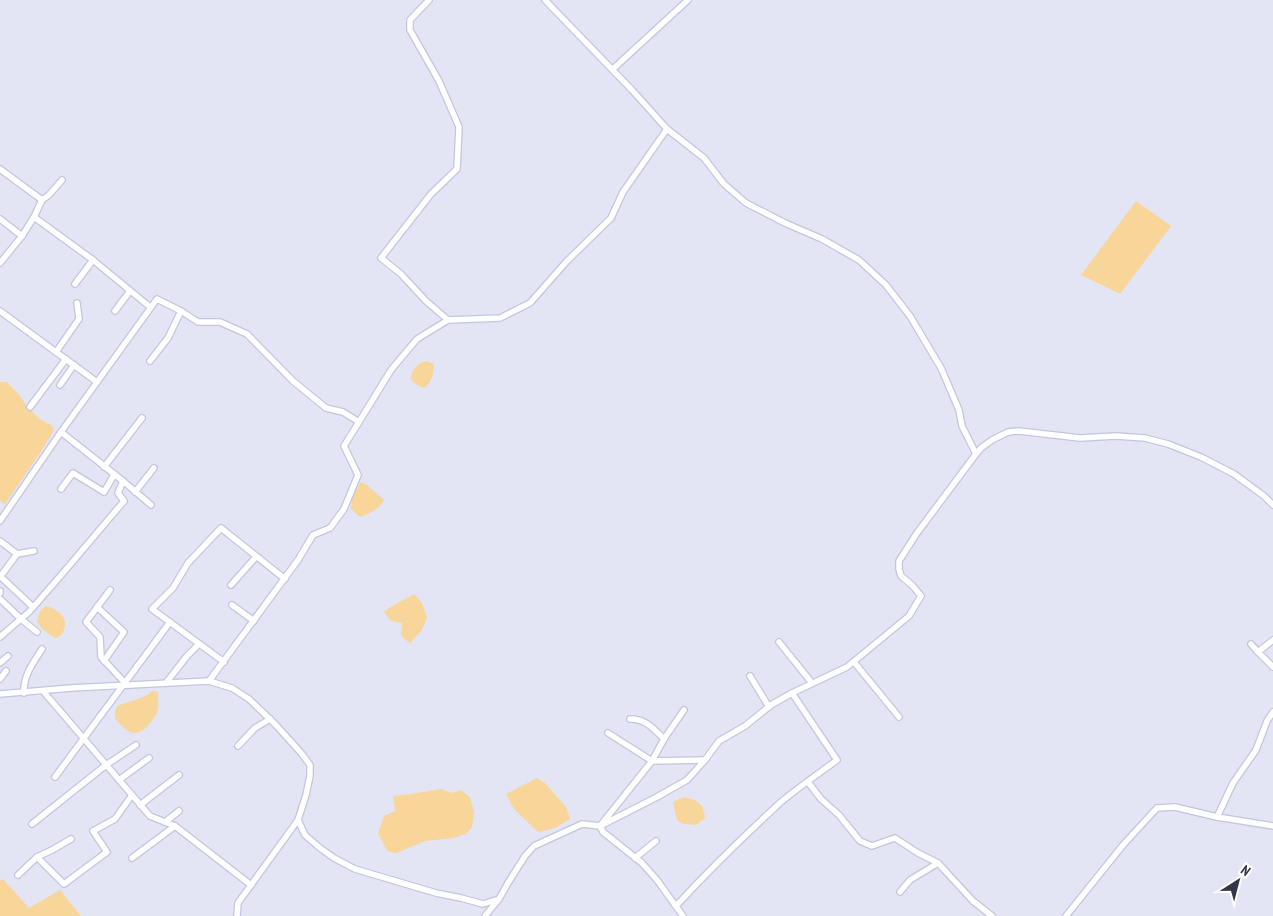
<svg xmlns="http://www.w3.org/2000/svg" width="1273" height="916" viewBox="0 0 1273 916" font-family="'PT Sans Narrow',sans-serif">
  <rect width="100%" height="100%" fill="#e4e5f4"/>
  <g fill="#f8d598">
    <polygon points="1136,201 1171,226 1120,294 1081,275"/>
    <path d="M427,361L434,364C433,374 433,381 424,388L417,385L410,379C413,369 416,363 427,361Z"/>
    <polygon points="0,382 7,382 20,396 28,408 40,419 51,425 54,430 40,453 5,504 0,501"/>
    <path d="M361,482L367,485L384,500C379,510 370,513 360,517L351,509L352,496Z"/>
    <polygon points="414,594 422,603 427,617 422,630 410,643 401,636 402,623 391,621 384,612 392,606"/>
    <path d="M46,606C56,609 69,616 64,629C63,634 61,636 56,638C48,634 41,629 37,621L40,611Z"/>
    <path d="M152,691L158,692C158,698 159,707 157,713C156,716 152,720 150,723C137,740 126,733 115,718V711L117,706C127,702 146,698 152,691Z"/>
    <polygon points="537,778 545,783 566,807 570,819 555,828 538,832 514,809 506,794"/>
    <polygon points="441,789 453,793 461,790 470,797 474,812 472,827 466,834 454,838 425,841 396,853 387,851 378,833 384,816 395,811 393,796 411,794"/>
    <path d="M684,797C698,800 703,803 705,818L696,825L683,824L677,820L673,802Z"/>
    <polygon points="3,879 29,908 60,890 81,916 0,916 0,881"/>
  </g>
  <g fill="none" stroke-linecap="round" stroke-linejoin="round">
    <defs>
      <g id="minor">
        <polyline points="545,0 632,90 667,129"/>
        <polyline points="613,69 688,0"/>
        <polyline points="0,169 42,200"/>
        <polyline points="34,217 93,260 150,307"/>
        <polyline points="0,219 22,236"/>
        <polyline points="0,263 22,236 34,217 42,200 49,195 62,180"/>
        <polyline points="75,284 93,260"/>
        <polyline points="0,311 97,382"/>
        <polyline points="115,311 130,291"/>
        <polyline points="448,320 500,318 530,303 567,261 611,218 623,192 667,129 704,158 724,184 746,203 785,223 822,239 859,260 886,285 910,316 941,368 959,410 962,426 976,454"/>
        <polyline points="56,352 79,319 77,303"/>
        <polyline points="150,361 168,338 181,311"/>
        <polyline points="60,385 74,365"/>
        <polyline points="30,407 66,359"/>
        <polyline points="104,467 142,418"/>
        <polyline points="123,481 151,505"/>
        <polyline points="61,489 73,473 104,492 114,475"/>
        <polyline points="135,492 154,468"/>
        <polyline points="0,521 61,432 157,299 181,311 198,322 220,322 247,334 293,381 326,408 343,412 359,422 391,370 417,339 448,320 426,301 401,274 381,258 431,194 457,169 459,127 439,81 410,30 410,20 429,0"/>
        <polyline points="0,541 17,554 34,551"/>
        <polyline points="0,576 33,607"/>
        <polyline points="0,577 17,554"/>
        <polyline points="231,585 255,558"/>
        <polyline points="110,590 86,622 100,637 101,657 125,683"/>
        <polyline points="0,591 0,593"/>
        <polyline points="0,599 21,619 37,632"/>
        <polyline points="232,605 254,621"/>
        <polyline points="97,607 124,632 104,661"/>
        <polyline points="0,637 29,612 63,573 124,501 118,493 123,481 61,432"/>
        <polyline points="1273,640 1258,652 1273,667"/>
        <polyline points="779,642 812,683"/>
        <polyline points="1251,644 1258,652"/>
        <polyline points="224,662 152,609 173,588 188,563 221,528 285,579"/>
        <polyline points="854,662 899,717"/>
        <polyline points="0,663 8,656"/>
        <polyline points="750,676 769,707"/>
        <polyline points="0,679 6,671"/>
        <polyline points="209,681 298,560 313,535 330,528 344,509 358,475 344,446 359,422"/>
        <polyline points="166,683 187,656 199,644"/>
        <polyline points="43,691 150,816 175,826 251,885"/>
        <path d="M24,693C23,676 33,663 42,649"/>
        <polyline points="0,694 71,688 209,681 232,688 249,699 276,725 302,754 310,765 310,776 306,795 298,820 305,835 320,848 334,858 355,869 436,893 461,898 483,904 499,899 508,883 525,856 534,846 582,824 600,826 652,761 664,739 684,710"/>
        <path d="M630,719C646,719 653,728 664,739"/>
        <polyline points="608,733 652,761 705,760"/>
        <polyline points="238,746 255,728 270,719"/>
        <polyline points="55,777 170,622"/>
        <polyline points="119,780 149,758"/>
        <polyline points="808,782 821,799 839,815 860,841 872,846 895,838 918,853 938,863 973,901 992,916"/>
        <polyline points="140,805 179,775"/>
        <polyline points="1217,817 1273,826"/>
        <polyline points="165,822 179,811"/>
        <polyline points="32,824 106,765 136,745"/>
        <polyline points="71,839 52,850 37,857 64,884 107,852 93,831 115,819 132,795"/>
        <polyline points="132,858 175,826"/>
        <polyline points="635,858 656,841"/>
        <polyline points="18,875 37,857"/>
        <polyline points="900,892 910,880 938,863"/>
        <path d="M676,906C709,870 745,835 781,802C799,787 818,774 837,760L792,693"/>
        <polyline points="237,916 238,903 298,820"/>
        <polyline points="485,916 499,899"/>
        <polyline points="683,916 657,880 642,863 603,832 600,826 657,797 687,780 705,760 719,741 745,726 771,705 792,693 847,667 909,616 921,596 912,585 901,576 899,569 899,561 917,533 976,454 981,448 992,440 1008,432 1019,431 1080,438 1116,436 1145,438 1168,444 1201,457 1234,474 1264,496 1273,505"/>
        <polyline points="1066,916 1123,845 1157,808 1175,807 1217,817 1233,783 1256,750 1267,721 1273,712"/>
      </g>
    </defs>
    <use href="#minor" stroke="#c2c5de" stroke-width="8"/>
    <use href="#minor" stroke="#fff" stroke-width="5.5"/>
  </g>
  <g transform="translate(1238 881) rotate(36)" stroke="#ffffff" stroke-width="4" paint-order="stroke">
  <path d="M0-4L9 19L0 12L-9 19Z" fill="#333647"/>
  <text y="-8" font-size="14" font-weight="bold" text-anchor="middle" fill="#333647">N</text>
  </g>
</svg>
